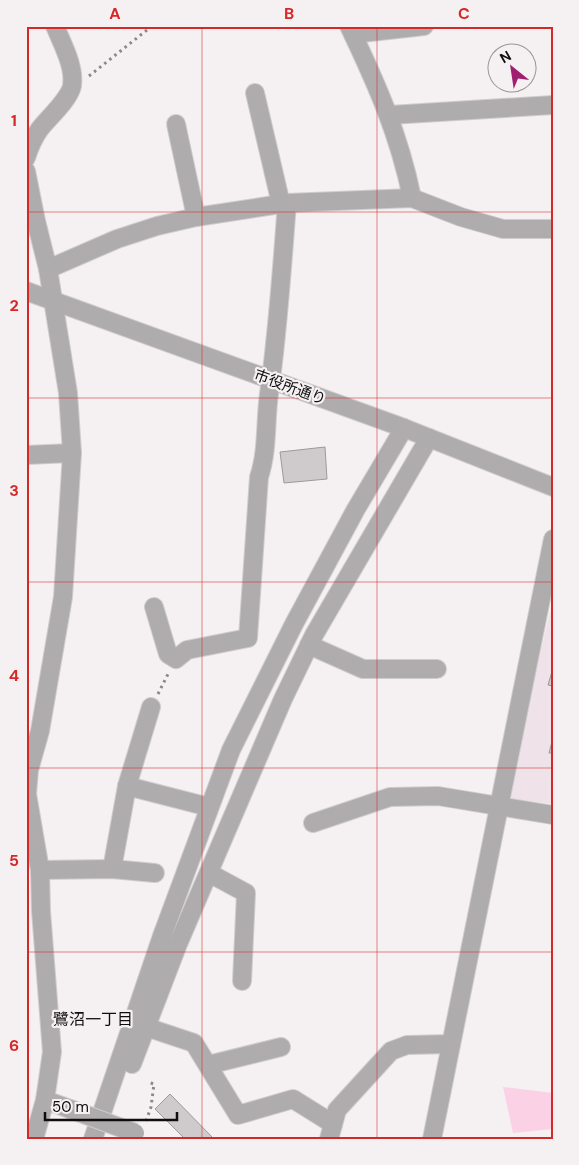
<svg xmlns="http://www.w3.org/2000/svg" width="579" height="1165" viewBox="0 0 579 1165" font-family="'DM Sans','Noto Sans JP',sans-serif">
  <rect width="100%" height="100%" fill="#f5f0f2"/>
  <polygon fill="#efe3e9" points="553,600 553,804 505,798"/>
  <polygon fill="#fbd2e5" points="503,1087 553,1093 553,1129 513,1133"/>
  <g fill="#cfcacc" stroke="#9e999b">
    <polygon points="325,447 327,479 284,483 280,452"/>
    <polygon points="553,668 553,686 548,685"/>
    <polygon points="553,738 553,753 549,753"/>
    <polygon points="170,1094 214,1139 185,1139 155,1109"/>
  </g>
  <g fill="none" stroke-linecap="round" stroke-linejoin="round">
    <defs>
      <g id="minor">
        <path d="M349,26C377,85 399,134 412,198"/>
        <polyline points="353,34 424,26"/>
        <polyline points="255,93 281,204"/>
        <polyline points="390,115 553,105"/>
        <polyline points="176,124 196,217"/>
        <path d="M26,158C29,148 33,139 39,130C48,118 69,100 72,86C75,66 62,44 55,26"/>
        <polyline points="26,171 36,221 48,269 68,393 72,453 63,597 40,731 29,770 27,794 40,870 41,911 52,1052 45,1100 34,1139"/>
        <polyline points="48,269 117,239 157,226 196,217 287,203 412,198 461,217 503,229 553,229"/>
        <polyline points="26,291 404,428 553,487"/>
        <polyline points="26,455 72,453"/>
        <path d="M154,607L168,654L176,659L187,650L248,638L259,477C268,450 265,422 269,394C278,331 282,267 287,203"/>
        <polyline points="309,645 363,669 437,669"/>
        <polyline points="127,786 209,807"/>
        <polyline points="313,823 390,797 438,796 553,815"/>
        <polyline points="112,869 127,786 151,707"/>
        <polyline points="40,870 112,869 155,873"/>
        <polyline points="209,873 246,893 242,981"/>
        <polyline points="146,1027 194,1043 238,1115 293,1099 333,1124"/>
        <polyline points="132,1064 178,944 283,699 314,635 429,438"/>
        <polyline points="208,1065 281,1047"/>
        <polyline points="45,1100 70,1109"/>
        <polyline points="93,1139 162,936 231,750 294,624 356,509 404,428"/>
        <polyline points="329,1139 337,1110 391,1051 407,1045 451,1044"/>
        <polyline points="432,1139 553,539"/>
      </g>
    </defs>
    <use href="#minor" stroke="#d0ccce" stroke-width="20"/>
    <g stroke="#8b8889" stroke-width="3" stroke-dasharray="2.5 4" stroke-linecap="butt">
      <polyline points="89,76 152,26"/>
      <polyline points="158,694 169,672"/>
      <polyline points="146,1121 151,1107 154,1084 147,1082"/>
    </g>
    <use href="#minor" stroke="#afacad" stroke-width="18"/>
    <defs>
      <polyline id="minor-bridge" points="70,1109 135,1133"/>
    </defs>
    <use href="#minor-bridge" stroke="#d0ccce" stroke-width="20" stroke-linecap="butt"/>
    <use href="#minor-bridge" stroke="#afacad" stroke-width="18"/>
  </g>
  <path fill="none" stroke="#d62828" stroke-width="1" stroke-opacity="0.55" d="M202,26V1139M377,26V1139M26,212H553M26,398H553M26,582H553M26,768H553M26,952H553"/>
  <g text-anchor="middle" stroke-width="4.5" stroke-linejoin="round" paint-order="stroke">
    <g font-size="15" fill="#0f0e0e" stroke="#f5f0f2">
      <text transform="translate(290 387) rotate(20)" y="5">市役所通り</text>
    </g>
    <g font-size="16" fill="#0f0e0e" stroke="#f5f0f2">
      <text x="93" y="1025">鷺沼一丁目</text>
    </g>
  </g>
  <rect width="579" height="1165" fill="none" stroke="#f5f0f2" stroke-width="55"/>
  <g transform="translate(512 68) rotate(330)"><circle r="24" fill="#f5f0f2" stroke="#999697"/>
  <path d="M0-4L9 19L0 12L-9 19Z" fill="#a01f70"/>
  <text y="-8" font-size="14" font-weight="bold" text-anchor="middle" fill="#0f0e0e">N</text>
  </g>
  <path d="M45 1112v8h132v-8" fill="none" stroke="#0f0e0e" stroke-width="2.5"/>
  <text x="52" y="1112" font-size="15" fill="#0f0e0e" stroke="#f5f0f2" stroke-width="4" paint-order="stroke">50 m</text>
  <rect x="28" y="28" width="524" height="1110" fill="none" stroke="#d62828" stroke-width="2"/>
  <g font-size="16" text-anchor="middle" font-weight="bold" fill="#d62828">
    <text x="115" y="19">A</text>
    <text x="289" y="19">B</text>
    <text x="464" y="19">C</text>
    <text x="14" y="126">1</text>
    <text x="14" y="311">2</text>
    <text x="14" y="496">3</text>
    <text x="14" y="681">4</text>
    <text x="14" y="866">5</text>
    <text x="14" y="1051">6</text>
  </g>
</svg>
